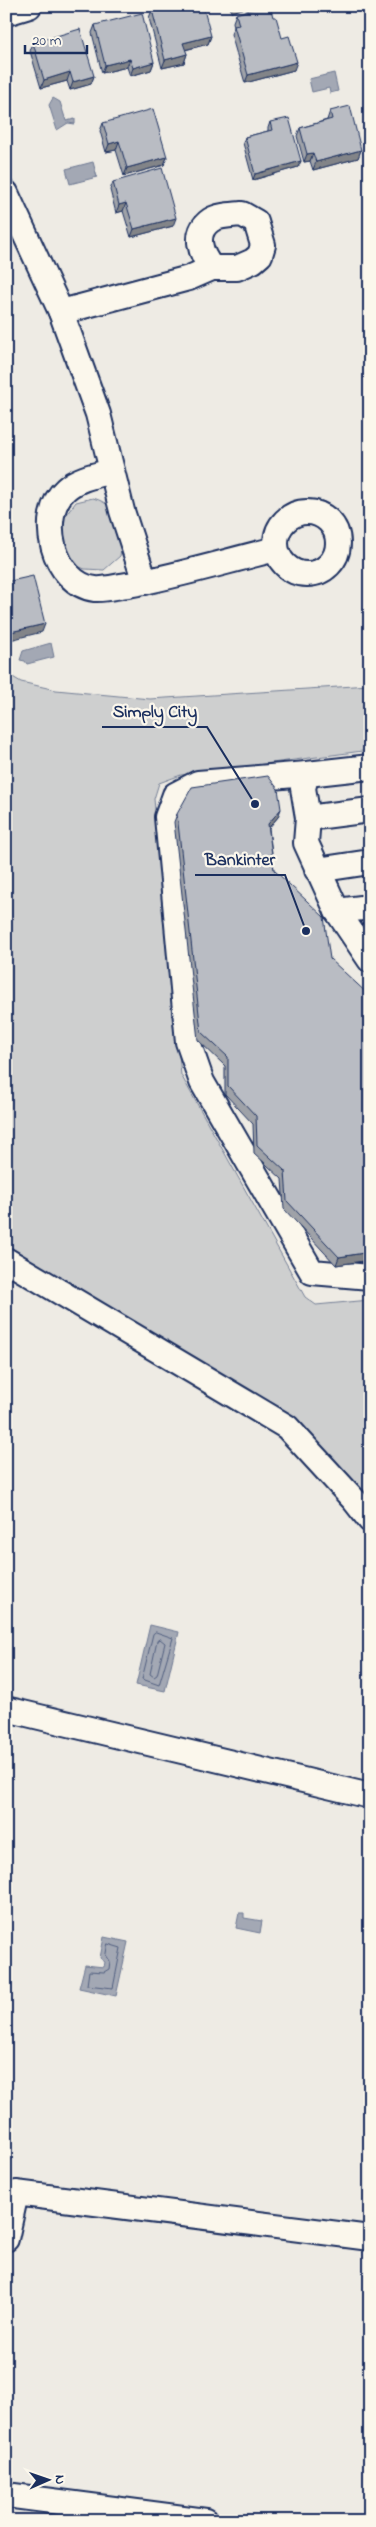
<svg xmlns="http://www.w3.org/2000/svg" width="376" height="2527" viewBox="0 0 376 2527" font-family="'Indie Flower',sans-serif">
  <rect width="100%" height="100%" fill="#eeebe4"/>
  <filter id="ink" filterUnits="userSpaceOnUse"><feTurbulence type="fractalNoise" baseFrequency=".02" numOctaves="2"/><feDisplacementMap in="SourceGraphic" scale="10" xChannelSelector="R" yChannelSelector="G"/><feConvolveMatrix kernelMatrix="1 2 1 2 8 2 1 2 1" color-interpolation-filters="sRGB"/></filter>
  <g filter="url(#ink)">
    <g fill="#cecfcf" stroke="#747f96">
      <path d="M93,498C122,506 124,530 120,556L104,570L85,569L77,566L67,554L64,539L63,519L76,502Z"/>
      <polygon points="6,673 21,682 56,690 150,699 370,685 370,750 181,775 159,783 154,799 181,1075 305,1297 316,1305 370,1300 370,1506 294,1420 6,1246"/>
    </g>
    <g fill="#a3a8b4" stroke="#6d7892">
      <polygon points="334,73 338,91 330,93 329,88 312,92 309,79"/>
      <polygon points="53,98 60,102 66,121 75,119 75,124 68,123 57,130 49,105"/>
      <polygon points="93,162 97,177 70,184 66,169"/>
      <polygon points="51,643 54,657 27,664 25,661 20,660 23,651"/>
      <polygon points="150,1625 179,1632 165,1691 136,1685"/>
      <polygon points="239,1913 244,1913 244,1918 262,1921 260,1933 236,1928"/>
      <polygon points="104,1937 128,1942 116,1996 79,1988 85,1965 104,1967 105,1962 100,1958"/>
    </g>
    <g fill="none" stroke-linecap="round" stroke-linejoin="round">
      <g stroke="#515f80" stroke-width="1">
        <polygon points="156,1632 173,1638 159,1685 142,1679 153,1634"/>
        <polygon points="160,1639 165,1643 157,1675 154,1677 150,1674 157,1641"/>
        <polygon points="108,1944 121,1948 113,1988 87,1985 89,1971 104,1972 109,1969 110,1961 106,1955"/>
      </g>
      <defs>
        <g id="minor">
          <polyline points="6,13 29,6"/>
          <polyline points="6,193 61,312 98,414 122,511 145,582"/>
          <path d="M61,312L189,278L212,268H237L253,261L260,255L263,245L256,222L242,214C233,215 219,215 211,220C192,233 201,255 212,268"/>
          <path d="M112,471C97,475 78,478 66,489C36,515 53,584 95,589C105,590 118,586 128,585C178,576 227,561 276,549"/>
          <circle cx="307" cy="543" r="31"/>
          <polyline points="370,767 307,774 303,788 308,818 306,843 337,911 370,960"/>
          <polyline points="307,774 198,783 175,795 167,817 188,1042 202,1082 312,1272 370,1277"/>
          <polyline points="308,818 370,810"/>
          <polyline points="317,870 370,862"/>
          <polyline points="337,911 370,907"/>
          <polyline points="6,1260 287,1427 355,1501 370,1520"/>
          <polyline points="6,1709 370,1796"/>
          <polyline points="6,2239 16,2193 370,2238"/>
          <polyline points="6,2495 206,2521"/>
        </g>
      </defs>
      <use href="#minor" stroke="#1b2f5e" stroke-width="28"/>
      <use href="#minor" stroke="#fbf7ec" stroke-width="24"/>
    </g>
    <g fill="#9fa2a8" stroke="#1b2f5e">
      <polygon points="230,6 253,6 231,12"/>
      <polygon points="152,10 211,36 208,44 185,50 187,54 184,63 162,68 149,18"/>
      <polygon points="236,14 273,17 294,70 245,83 231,34 234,27 233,22"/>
      <polygon points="95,25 154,62 151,70 130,76 127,67 102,73 92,33"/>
      <polygon points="33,43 94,76 91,84 70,90 67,81 41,88 30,51"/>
      <polygon points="330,111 361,150 358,158 313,170 310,161 304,162 297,136 300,128 327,120"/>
      <polygon points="270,122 301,161 298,167 253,180 243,143 245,137 268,131 268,128"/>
      <polygon points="103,123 167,157 164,165 124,176 116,150 106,152 100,131"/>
      <polygon points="113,182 173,226 131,237 123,211 116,213 110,190"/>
      <polygon points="177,814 278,817 269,828 274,870 370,1260 336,1265 284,1209 282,1179 254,1153 253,1124 225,1094 225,1066 198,1040 174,822"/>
    </g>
    <g fill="#828488" stroke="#1b2f5e">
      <polygon points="233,6 253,6 231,12"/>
      <polygon points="211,36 208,44 180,51 183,43"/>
      <polygon points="187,54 184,63 162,68 165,60"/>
      <polygon points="130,59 127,67 102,73 105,65"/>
      <polygon points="154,62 151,70 130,76 133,68"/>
      <polygon points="297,62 294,70 245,83 248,75"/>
      <polygon points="70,72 67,81 41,88 44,80"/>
      <polygon points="94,76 91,84 70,90 73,82"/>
      <polygon points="119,141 116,150 106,152 109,144"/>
      <polygon points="361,150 358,158 313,170 316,162"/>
      <polygon points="313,153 310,161 304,162 307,154"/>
      <polygon points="167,157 164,165 124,176 127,168"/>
      <polygon points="301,161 298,167 253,180 255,174"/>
      <polygon points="126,203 123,211 116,213 119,205"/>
      <polygon points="176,218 173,226 131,237 134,229"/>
      <polygon points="45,624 42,632 6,641 6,633"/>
      <polygon points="281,809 278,817 265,832 268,824"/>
      <polygon points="370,1252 370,1260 336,1265 339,1257"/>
    </g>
    <g fill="#b9bcc3" stroke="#1b2f5e">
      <polygon points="166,6 203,6 211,36 183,43 187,54 165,60 152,10"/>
      <polygon points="262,6 270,6 273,17 276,17 282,38 289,36 297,62 248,75 234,26 239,25 236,14"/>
      <polygon points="142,13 154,62 133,68 130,59 105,65 95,25"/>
      <polygon points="80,29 94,76 73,82 70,72 44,80 33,43"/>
      <polygon points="350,106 361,150 316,162 313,153 307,154 300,128 332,119 330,111"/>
      <polygon points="153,109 167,157 127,168 119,141 109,144 103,123"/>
      <polygon points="289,118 301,161 255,174 245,137 272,130 270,122"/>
      <polygon points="162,168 176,218 134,229 126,203 119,205 113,182"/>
      <polygon points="33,576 45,624 6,633 6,582"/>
      <polygon points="268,776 278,789 281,809 268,824 274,870 324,917 330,959 370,996 370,1252 339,1257 287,1201 285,1171 257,1145 256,1116 228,1086 228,1057 201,1032 177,814 192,787"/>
    </g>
  </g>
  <path fill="none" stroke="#1b2f5e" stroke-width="2" d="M255 804L207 727H102M306 931L285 875H195"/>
  <g fill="#1b2f5e" stroke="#fbf7ec" stroke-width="2">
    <circle cx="255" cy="804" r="5"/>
    <circle cx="306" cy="931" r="5"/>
  </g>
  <g font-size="18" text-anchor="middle" font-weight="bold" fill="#1b2f5e" stroke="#fbf7ec" stroke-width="4.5" stroke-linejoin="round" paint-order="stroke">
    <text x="155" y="717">Simply City</text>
    <text x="240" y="865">Bankinter</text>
  </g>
  <rect width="376" height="2527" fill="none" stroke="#fbf7ec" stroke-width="25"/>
  <rect x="12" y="12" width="351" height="2502" fill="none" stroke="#1b2f5e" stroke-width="2" filter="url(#ink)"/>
  <g transform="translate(48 2480) rotate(88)" stroke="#fbf7ec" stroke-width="4" paint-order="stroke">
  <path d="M0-4L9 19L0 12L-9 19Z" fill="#1b2f5e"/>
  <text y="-8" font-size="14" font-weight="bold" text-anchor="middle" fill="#1b2f5e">N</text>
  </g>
  <path d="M25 45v8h62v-8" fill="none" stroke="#1b2f5e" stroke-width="2.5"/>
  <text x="32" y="45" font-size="15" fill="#1b2f5e" stroke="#fbf7ec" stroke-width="4" paint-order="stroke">20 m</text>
</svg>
